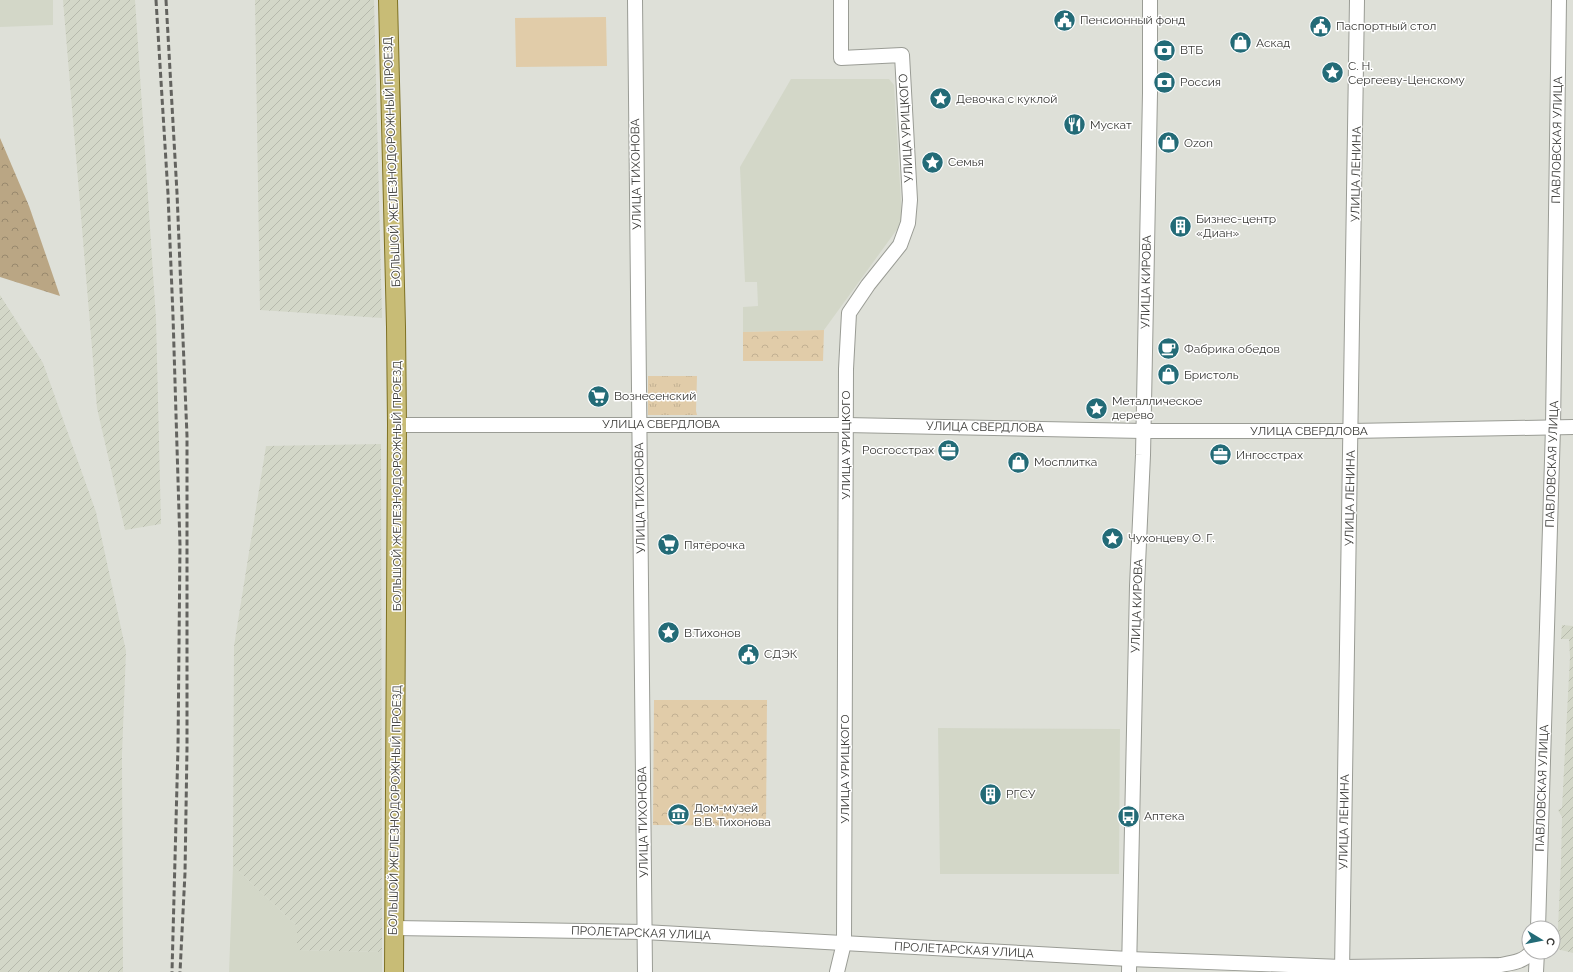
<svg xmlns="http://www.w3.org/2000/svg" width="1573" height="972" viewBox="0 0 1573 972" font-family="Raleway,sans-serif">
  <defs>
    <pattern id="industrial-furrows" width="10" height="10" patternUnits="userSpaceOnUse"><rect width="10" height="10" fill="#d3d7c8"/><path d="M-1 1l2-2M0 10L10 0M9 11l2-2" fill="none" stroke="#b6b9ac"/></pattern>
    <pattern id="grass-tufts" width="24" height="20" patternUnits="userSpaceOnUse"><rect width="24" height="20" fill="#e1cca9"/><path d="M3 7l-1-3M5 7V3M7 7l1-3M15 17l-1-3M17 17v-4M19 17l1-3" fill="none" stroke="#c2b092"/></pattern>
    <pattern id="forest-crowns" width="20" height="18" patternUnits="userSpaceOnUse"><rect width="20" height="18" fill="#baa684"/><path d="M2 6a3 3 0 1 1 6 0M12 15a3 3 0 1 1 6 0" fill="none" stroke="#98886d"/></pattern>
    <pattern id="park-crowns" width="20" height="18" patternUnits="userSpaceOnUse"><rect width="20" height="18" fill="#e1cca9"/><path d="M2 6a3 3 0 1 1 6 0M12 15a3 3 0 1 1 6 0" fill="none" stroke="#c2b092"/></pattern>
  </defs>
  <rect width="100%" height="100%" fill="#dee0d8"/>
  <g fill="#d3d7c8">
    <polygon points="0,0 53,0 53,25 0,27"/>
    <polygon points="791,79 889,79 894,85 902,218 898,228 824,330 743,332 743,307 758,306 757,282 745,282 740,167"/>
    <polygon points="938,728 1120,729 1119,874 940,874"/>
    <polygon points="233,866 297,926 297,950 382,952 382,972 229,972"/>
  </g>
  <g fill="url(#industrial-furrows)">
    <polygon points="63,0 135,0 156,319 161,524 125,530 97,408"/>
    <polygon points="255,0 374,0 382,318 260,310"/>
    <polygon points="0,295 43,363 96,512 126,651 122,754 123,972 0,972"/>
    <polygon points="381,444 382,952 297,950 297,926 233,866 234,646 266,446"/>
    <polygon points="1562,625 1573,626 1573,953 1557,949 1561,863 1562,817 1558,810 1562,808 1570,657 1569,639 1561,639"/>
  </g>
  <polygon fill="url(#grass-tufts)" points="648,376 697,376 696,411 697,415 648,415"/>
  <polygon fill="url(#forest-crowns)" points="0,138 29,206 60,296 0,277"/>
  <g fill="url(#park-crowns)">
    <polygon points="824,330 823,361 743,361 743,332"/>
    <polygon points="654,700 767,700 766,826 653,825"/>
  </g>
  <polygon fill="#e1cca9" points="606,17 607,66 516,67 515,18"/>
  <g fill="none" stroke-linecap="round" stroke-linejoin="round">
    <defs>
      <g id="minor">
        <polyline points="635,0 645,972"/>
        <polyline points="397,425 846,425 1143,431 1351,431 1573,427"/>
        <path d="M394,928L644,932L1129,959L1342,967L1500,965C1511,963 1524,962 1531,952"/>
        <polyline points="1538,928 1553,427 1559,0"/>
        <polyline points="837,972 844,943 846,369 849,313 868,285 900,245 908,223 910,200 902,55 841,58 841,0"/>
        <polyline points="1129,972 1137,586 1143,455 1150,93 1150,0"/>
        <polyline points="1342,972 1357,0"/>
        <polyline points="1536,972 1537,952"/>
      </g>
      <polyline id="major" points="388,0 396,327 397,425 394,972"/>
    </defs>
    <use href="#minor" stroke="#9a9c95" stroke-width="16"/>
    <use href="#major" stroke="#7e7124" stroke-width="20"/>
    <use href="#minor" stroke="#fff" stroke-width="14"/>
    <use href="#major" stroke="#c8bc76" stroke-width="18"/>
    <g stroke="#63635f" stroke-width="3" stroke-dasharray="6 3" stroke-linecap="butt">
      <polyline points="156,0 168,194 173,316 180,545 178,747 172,972"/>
      <polyline points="166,0 177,193 187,436 187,748 185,873 180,972"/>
    </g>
  </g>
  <defs>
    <symbol id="civic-disc" viewBox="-11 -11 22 22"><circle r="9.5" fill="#236b77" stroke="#fff"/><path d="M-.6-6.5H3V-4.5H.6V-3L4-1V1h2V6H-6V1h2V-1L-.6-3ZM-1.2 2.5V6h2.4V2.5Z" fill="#fff"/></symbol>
    <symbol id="shop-disc" viewBox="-11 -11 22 22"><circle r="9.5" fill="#236b77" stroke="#fff"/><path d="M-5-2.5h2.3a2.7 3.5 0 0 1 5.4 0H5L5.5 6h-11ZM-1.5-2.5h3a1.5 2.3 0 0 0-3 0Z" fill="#fff"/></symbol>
    <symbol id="bank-disc" viewBox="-11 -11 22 22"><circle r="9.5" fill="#236b77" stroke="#fff"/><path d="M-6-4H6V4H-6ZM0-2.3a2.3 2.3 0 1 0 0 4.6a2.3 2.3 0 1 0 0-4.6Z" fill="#fff"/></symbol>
    <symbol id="sight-disc" viewBox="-11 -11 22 22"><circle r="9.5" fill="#236b77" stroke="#fff"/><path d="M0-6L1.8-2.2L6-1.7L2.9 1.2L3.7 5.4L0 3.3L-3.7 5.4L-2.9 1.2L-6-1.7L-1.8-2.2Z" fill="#fff"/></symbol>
    <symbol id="restaurant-disc" viewBox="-11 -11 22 22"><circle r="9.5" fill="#236b77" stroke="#fff"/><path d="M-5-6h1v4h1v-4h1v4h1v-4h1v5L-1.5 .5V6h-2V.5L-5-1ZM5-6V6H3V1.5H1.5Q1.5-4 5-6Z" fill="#fff"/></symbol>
    <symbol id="building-disc" viewBox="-11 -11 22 22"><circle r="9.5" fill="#236b77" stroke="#fff"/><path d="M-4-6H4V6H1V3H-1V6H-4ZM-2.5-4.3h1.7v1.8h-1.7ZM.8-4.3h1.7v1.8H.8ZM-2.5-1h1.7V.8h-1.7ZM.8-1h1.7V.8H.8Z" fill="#fff"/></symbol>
    <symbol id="cafe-disc" viewBox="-11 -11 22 22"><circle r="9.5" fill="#236b77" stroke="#fff"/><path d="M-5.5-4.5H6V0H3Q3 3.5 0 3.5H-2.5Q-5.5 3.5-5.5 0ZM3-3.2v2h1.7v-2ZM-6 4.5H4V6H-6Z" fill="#fff"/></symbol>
    <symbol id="supermarket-disc" viewBox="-11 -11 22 22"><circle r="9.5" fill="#236b77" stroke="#fff"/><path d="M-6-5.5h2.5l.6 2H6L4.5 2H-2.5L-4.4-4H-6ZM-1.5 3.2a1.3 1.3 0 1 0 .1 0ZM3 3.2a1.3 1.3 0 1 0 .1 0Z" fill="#fff"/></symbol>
    <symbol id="office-disc" viewBox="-11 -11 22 22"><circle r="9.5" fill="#236b77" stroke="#fff"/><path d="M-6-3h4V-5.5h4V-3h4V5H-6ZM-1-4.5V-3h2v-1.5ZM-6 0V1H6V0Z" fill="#fff"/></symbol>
    <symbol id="museum-disc" viewBox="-11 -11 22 22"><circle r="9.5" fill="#236b77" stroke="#fff"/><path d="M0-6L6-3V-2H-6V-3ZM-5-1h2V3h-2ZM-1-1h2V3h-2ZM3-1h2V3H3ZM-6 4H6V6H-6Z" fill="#fff"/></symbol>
    <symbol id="bus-disc" viewBox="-11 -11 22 22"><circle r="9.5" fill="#236b77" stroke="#fff"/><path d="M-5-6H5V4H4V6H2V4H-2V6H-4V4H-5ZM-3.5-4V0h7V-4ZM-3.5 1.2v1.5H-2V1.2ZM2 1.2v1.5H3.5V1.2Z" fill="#fff"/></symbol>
  </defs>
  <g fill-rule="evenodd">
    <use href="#civic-disc" x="1052" y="8" width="25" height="25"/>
    <use href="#civic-disc" x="1308" y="14" width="25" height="25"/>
    <use href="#shop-disc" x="1228" y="30" width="25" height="25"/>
    <use href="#bank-disc" x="1152" y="38" width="25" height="25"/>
    <use href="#sight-disc" x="1320" y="60" width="25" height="25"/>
    <use href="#bank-disc" x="1152" y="70" width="25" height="25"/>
    <use href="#sight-disc" x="928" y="86" width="25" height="25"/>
    <use href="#restaurant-disc" x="1062" y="112" width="25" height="25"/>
    <use href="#shop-disc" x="1156" y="130" width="25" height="25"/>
    <use href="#sight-disc" x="920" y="150" width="25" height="25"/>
    <use href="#building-disc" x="1168" y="214" width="25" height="25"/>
    <use href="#cafe-disc" x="1156" y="336" width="25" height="25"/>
    <use href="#shop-disc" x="1156" y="362" width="25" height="25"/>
    <use href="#supermarket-disc" x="586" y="384" width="25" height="25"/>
    <use href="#sight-disc" x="1084" y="396" width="25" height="25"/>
    <use href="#office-disc" x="936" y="438" width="25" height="25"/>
    <use href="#office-disc" x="1208" y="442" width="25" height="25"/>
    <use href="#shop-disc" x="1006" y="450" width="25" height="25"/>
    <use href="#sight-disc" x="1100" y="526" width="25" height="25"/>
    <use href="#supermarket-disc" x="656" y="532" width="25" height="25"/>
    <use href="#sight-disc" x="656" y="620" width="25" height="25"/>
    <use href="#civic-disc" x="736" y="642" width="25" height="25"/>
    <use href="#building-disc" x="978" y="782" width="25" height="25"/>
    <use href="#museum-disc" x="666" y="802" width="25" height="25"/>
    <use href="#bus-disc" x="1116" y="804" width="25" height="25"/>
  </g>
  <g text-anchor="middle" stroke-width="3" stroke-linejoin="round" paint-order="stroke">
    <g font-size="12" fill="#383835" stroke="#fff" text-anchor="start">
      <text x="1080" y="24">Пенсионный фонд</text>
      <text x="1336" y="30">Паспортный стол</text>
      <text x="1256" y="47">Аскад</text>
      <text x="1180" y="54">ВТБ</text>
      <text x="1348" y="70">С. Н.<tspan x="1348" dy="14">Сергееву-Ценскому</tspan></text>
      <text x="1180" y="86">Россия</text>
      <text x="956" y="103">Девочка с куклой</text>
      <text x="1090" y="129">Мускат</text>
      <text x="1184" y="147">Ozon</text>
      <text x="948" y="166">Семья</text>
      <text x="1196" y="223">Бизнес-центр<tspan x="1196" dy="14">«Диан»</tspan></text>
      <text x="1184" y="353">Фабрика обедов</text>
      <text x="1184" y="379">Бристоль</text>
      <text x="614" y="400">Вознесенский</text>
      <text x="1112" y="405">Металлическое<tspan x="1112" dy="14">дерево</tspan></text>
      <text x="934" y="454" text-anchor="end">Росгосстрах</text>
      <text x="1236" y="459">Ингосстрах</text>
      <text x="1034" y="466">Мосплитка</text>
      <text x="1128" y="542">Чухонцеву О. Г.</text>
      <text x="684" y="549">Пятёрочка</text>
      <text x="684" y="637">В.Тихонов</text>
      <text x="764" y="658">СДЭК</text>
      <text x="1006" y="798">РГСУ</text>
      <text x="694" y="812">Дом-музей<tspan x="694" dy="14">В.В. Тихонова</tspan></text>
      <text x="1144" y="820">Аптека</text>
    </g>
    <g font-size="12" fill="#383835" stroke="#fff">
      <text transform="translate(906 128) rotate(-93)" y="4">УЛИЦА УРИЦКОГО</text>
      <text transform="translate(1557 140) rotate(-89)" y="4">ПАВЛОВСКАЯ УЛИЦА</text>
      <text transform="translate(392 162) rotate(-92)" y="4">БОЛЬШОЙ ЖЕЛЕЗНОДОРОЖНЫЙ ПРОЕЗД</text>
      <text transform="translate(636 174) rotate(-91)" y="4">УЛИЦА ТИХОНОВА</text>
      <text transform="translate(1356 174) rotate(-89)" y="4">УЛИЦА ЛЕНИНА</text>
      <text transform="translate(1146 282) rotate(-89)" y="4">УЛИЦА КИРОВА</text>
      <text x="661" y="428">УЛИЦА СВЕРДЛОВА</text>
      <text transform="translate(985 427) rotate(1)" y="4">УЛИЦА СВЕРДЛОВА</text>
      <text x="1309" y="435">УЛИЦА СВЕРДЛОВА</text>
      <text transform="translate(846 445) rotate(-90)" y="4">УЛИЦА УРИЦКОГО</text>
      <text transform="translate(1552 464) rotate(-88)" y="4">ПАВЛОВСКАЯ УЛИЦА</text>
      <text transform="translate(397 486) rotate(-90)" y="4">БОЛЬШОЙ ЖЕЛЕЗНОДОРОЖНЫЙ ПРОЕЗД</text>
      <text transform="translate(640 498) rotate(-91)" y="4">УЛИЦА ТИХОНОВА</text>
      <text transform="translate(1350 498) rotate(-89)" y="4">УЛИЦА ЛЕНИНА</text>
      <text transform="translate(1137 606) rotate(-88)" y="4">УЛИЦА КИРОВА</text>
      <text transform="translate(845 769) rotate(-90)" y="4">УЛИЦА УРИЦКОГО</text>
      <text transform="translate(1542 788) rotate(-88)" y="4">ПАВЛОВСКАЯ УЛИЦА</text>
      <text transform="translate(395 810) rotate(-89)" y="4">БОЛЬШОЙ ЖЕЛЕЗНОДОРОЖНЫЙ ПРОЕЗД</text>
      <text transform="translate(643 822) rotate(-91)" y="4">УЛИЦА ТИХОНОВА</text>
      <text transform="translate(1344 822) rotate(-89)" y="4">УЛИЦА ЛЕНИНА</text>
      <text transform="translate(641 933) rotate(2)" y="4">ПРОЛЕТАРСКАЯ УЛИЦА</text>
      <text transform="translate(964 950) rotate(3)" y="4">ПРОЛЕТАРСКАЯ УЛИЦА</text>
    </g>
  </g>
  <g transform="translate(1541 940) rotate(100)"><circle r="19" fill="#ffffff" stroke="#afafae"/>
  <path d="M0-3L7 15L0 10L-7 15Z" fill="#236b77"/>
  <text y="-6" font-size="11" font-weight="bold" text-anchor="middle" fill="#383835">С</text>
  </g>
</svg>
